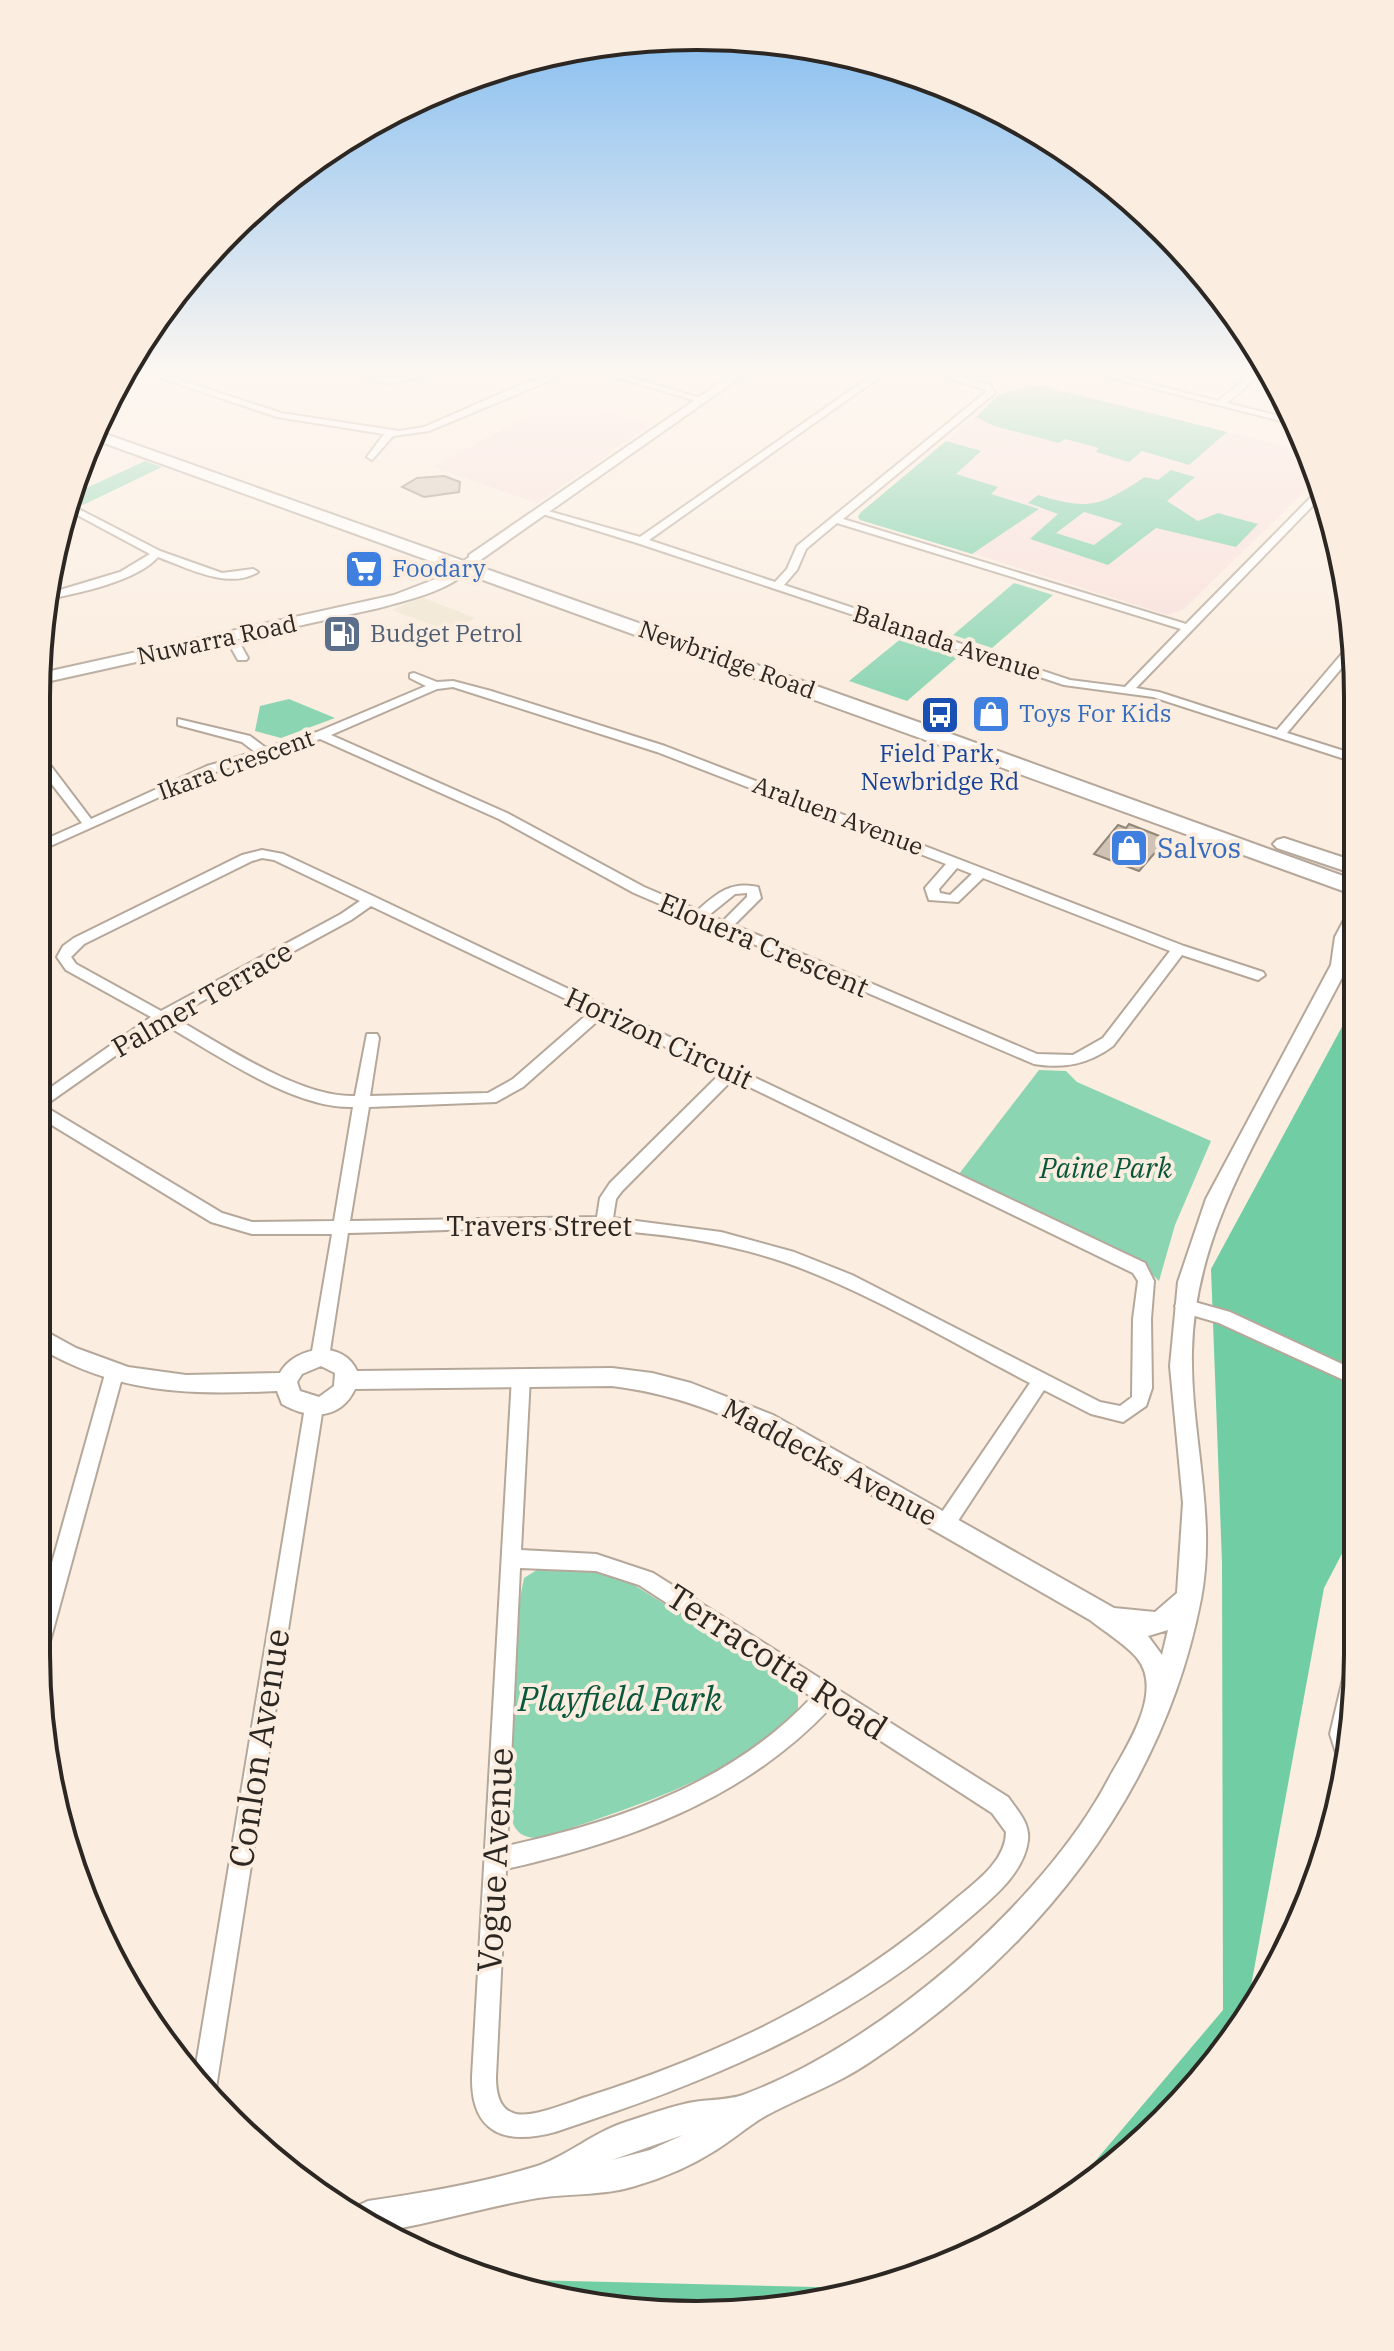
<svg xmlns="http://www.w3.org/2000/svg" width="1394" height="2351" viewBox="0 0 1394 2351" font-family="'IBM Plex Serif',serif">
  <rect width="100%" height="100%" fill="#fbeddf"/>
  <polygon fill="#efe5d0" points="421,597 475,618 451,632 392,610"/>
  <g fill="#f9dfda">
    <polygon points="1039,384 1305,452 1316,480 1184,609 1168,615 858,517 1000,394"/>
    <polygon points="561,398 651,424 537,503 433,467"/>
  </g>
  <g fill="#8cd5b3">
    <polygon points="145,461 162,467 83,505 69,496"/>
    <polygon points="1014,583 1053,595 992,648 953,635"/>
    <polygon points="903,637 959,656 907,701 849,681"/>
    <polygon points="289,699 335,718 281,738 255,731 260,706"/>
    <polygon points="1039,1070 1066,1071 1077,1082 1211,1141 1175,1225 1159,1281 1135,1257 959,1174"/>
    <path d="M540,1568L585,1569L626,1580L789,1682L798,1696V1711C741,1775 624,1810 544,1837C522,1841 511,1830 510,1808L519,1603L524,1578Z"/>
  </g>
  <g fill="#71cea4" fill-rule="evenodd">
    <polygon points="1037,385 1227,432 1189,465 1142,451 1129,462 1096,452 1099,448 1065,439 1059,443 994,426 976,417 1000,394"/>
    <polygon points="946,441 981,451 956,474 998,487 991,494 1039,509 972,554 860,520 858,517 860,513"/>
    <path d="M1171,470L1195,477L1167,501L1198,521L1218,513L1258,524L1236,547L1156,528L1108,565L1030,539L1058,514L1028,503L1038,495C1091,511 1100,506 1145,477L1158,480ZM1084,512L1121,523L1122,524L1094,545L1056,533Z"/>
    <polygon points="1357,999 1357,1525 1324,1588 1244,2024 1099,2179 1064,2198 1223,2010 1222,1563 1211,1269"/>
    <polygon points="482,2279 859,2288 697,2315"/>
  </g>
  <g fill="#d0c3b5" stroke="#928679" stroke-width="2">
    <polygon points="444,476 460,482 459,492 424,497 402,487 417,478"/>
    <polygon points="1129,824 1167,839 1139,871 1094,854 1118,825 1126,828"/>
  </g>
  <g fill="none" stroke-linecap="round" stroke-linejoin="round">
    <defs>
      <g id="minor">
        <polygon points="155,376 168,376 281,413 399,431 424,427 520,385 548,376 561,376 429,431 393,436 372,460 367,457 384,434 277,417"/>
        <polygon points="360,376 390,378 427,376 390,384"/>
        <polygon points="612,376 626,376 707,400 700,402"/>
        <path d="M871,376H881L649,540L775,582L787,569L797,546L986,392L984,389L942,376H957L990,385L995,393L843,519L1186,624L1320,488L1323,495L1136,688L1159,692L1277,730L1351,643L1355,642L1356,651L1287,733L1357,755V763L1153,697L1064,685L637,543L536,512L541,509L640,537ZM837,523L1181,629L1125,687L1070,680L784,585L797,570L806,549Z"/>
        <polygon points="1104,376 1119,376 1218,401 1249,376 1258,376 1227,403 1291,419 1293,424"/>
        <path d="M67,503L160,551L222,573L253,569L258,572C228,590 188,568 158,557C137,581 79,593 48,599L50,593L120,572L150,554L66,509Z"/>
        <polygon points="227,635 235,635 248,658 246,660 238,660 225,637"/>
        <path d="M414,673L437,682L453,681L491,691L665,746L1184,946L1263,972L1265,975L1258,980L1182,955L1113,1046C1089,1064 1064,1069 1034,1064L634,893L499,819L320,739L215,772L37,852V843L82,823L37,765V752L41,753L91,819L207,766L255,752L242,742L178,725V719L250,736L266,748L317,732L426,686L410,678V674ZM453,687L657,752L946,864L925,888L929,900L958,902L983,878L1170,951L1103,1038L1073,1055L1037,1054L734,925L761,898L758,887C731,881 717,893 698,910L644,887L507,813L331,735L437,689ZM957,868L972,874L950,895L940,893L939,889ZM747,893V897L723,921L709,915L735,894Z"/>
        <path d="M262,850L283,854L375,897L1145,1263L1154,1281L1151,1319L1152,1388L1146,1406L1123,1422L1091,1414L1044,1390L952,1530L945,1532L938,1530L935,1524L938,1518L1030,1383C951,1342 867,1291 784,1262C644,1215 493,1230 348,1233L329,1357L326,1362L320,1364L314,1362L311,1357L332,1234H252L211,1222L37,1116V1097L151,1017L66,970L57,957L63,946L74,938L242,855ZM262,858L274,860L360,901L341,914L161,1011L76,964L71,957L84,944L252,861ZM371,906L591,1011L513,1079L488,1093L370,1096L379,1038L377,1034H367L355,1096C299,1098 222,1044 173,1017L351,920ZM602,1017L721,1073L610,1183L600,1198L597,1217L350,1221L369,1107L496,1102L523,1087ZM162,1023C215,1053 293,1109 353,1107L334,1221L252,1222L222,1213L44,1106ZM733,1079L1133,1273L1138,1281L1133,1319L1132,1397L1120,1406L1100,1402L852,1275L794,1252L721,1232L613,1218L616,1199L622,1191Z"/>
        <polygon points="1184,1299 1230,1312 1357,1371 1357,1386 1219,1323 1178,1311 1175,1306 1178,1301"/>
        <polygon points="114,1367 120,1369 123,1374 46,1656 43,1663 38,1665 36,1620 105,1374 108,1369"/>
        <path d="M521,1370L527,1372L530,1377L521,1550L596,1554L653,1573L1008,1797C1017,1810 1030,1823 1028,1840C1024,1874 991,1899 967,1920C844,2027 708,2082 555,2132C507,2145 471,2135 472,2077L512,1377L515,1372ZM520,1568L596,1571L639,1585L812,1697C731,1783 620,1821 507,1846ZM830,1708L992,1813L1006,1832C1006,1862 973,1884 952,1902C843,1996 726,2052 589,2096C572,2101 530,2120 513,2113C498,2108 496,2090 496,2077L506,1869C626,1842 744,1800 830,1708Z"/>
        <polygon points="314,1399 320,1402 323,1407 216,2088 213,2096 194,2077 305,1407 308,1402"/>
        <polygon points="1357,1653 1357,1698 1344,1761 1338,1759 1330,1734 1347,1662 1350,1655"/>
      </g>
      <g id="tertiary">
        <polygon points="730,376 742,376 479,561 469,561 469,555"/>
        <path d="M1357,906V929L1352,943L1357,942V958L1347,968C1324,1012 1300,1057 1276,1101C1234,1181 1194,1258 1192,1351C1190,1434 1217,1515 1201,1599C1163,1796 1035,1953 870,2062C838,2084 801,2097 767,2115C749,2125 734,2139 716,2150C691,2166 663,2178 635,2186C603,2196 571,2193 538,2198C489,2206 440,2221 391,2230L355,2211L357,2206L368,2201C423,2193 481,2183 534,2167C564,2158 590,2135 620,2124C641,2117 663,2109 684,2104C703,2099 725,2101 743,2095C876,2046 1042,1905 1108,1780C1125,1749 1165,1692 1137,1658C1125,1644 1105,1632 1090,1620C1020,1580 949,1539 879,1499C789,1447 717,1399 612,1386L355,1389C340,1421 308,1419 282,1404L277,1391C186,1395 117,1394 36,1346V1326L76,1348L128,1367L186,1375L280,1373C295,1346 343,1339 357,1371L612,1368L652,1373L691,1383L773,1415L1114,1608L1155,1612L1177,1593L1183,1503L1170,1366L1178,1282L1206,1199L1331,965L1335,937L1351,907ZM321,1366L335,1373L334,1386L319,1397L300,1391L297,1382L302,1374ZM1168,1630L1162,1655L1148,1636ZM683,2135L650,2150L612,2160Z"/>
      </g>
      <path id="secondary" d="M474,554L481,558C458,589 415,598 379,608L37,684V674L394,595L438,578Z"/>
      <g id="trunk">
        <polygon points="97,431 918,722 1357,881 1357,896 93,439"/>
        <polygon points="1284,838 1357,862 1357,875 1277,848 1273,844 1277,840"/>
      </g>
    </defs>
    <use href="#minor" stroke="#b5a89b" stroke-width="4"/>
    <use href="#tertiary" stroke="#b5a89b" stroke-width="4"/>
    <use href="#secondary" stroke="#b5a89b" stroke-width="4"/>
    <use href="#trunk" stroke="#b5a89b" stroke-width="4"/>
    <use href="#minor" fill="#fff" fill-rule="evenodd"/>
    <use href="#tertiary" fill="#fff" fill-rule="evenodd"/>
    <use href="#secondary" fill="#fff" fill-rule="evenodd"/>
    <use href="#trunk" fill="#fff" fill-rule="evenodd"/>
  </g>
  <linearGradient id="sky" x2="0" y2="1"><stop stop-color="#7ebaf0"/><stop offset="0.53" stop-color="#fdf7f1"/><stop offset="1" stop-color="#fdf7f1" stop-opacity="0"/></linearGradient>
  <rect width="1394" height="705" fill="url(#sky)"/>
  <defs>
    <symbol id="supermarket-square" viewBox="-11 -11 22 22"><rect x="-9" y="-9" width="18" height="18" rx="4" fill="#3f7fe0" stroke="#fbeddf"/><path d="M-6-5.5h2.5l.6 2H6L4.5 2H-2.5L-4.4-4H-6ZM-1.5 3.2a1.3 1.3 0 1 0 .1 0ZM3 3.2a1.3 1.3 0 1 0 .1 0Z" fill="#fff"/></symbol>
    <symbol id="fuel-square" viewBox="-11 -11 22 22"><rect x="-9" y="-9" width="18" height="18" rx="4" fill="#5c6f8a" stroke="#fbeddf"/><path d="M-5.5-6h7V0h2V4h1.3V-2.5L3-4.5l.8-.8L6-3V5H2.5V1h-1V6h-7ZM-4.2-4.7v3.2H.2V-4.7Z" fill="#fff"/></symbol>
    <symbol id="shop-square" viewBox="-11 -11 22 22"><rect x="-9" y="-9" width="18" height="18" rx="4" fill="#3f7fe0" stroke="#fbeddf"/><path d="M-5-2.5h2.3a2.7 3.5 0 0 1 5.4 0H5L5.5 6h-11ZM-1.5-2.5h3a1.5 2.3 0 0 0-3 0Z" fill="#fff"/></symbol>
    <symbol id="bus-square" viewBox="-11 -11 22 22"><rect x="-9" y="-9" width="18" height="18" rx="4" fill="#1a4fb4" stroke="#fbeddf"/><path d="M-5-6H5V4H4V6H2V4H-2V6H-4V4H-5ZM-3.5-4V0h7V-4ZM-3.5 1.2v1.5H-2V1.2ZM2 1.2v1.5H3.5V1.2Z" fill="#fff"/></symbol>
  </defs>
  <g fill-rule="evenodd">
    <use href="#supermarket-square" x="342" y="547" width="44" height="44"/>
    <use href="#fuel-square" x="320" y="612" width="44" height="44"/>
    <use href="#shop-square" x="969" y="692" width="44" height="44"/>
    <use href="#bus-square" x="918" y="693" width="44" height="44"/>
    <use href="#shop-square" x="1107" y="826" width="44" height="44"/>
  </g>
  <g text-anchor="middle" stroke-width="8" stroke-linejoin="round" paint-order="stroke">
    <g font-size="24" fill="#366cbe" stroke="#fbeddf" text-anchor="start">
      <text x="392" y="577">Foodary</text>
      <text x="1019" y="722">Toys For Kids</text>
    </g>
    <g font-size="24" fill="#4e5e75" stroke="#fbeddf" text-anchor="start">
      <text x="370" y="642">Budget Petrol</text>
    </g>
    <g font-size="24" fill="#2c2722" stroke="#fbeddf">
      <text transform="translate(217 640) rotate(-12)" y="8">Nuwarra Road</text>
      <text transform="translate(947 643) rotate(18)" y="8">Balanada Avenue</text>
      <text transform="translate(727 660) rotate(20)" y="8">Newbridge Road</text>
      <text transform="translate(236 765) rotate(-20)" y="8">Ikara Crescent</text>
      <text transform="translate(838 816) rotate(21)" y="8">Araluen Avenue</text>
    </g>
    <g font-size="24" fill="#164399" stroke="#fbeddf">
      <text x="940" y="762">Field Park,<tspan x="940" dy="28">Newbridge Rd</tspan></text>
    </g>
    <g font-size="28" fill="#366cbe" stroke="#fbeddf" text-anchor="start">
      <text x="1157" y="858">Salvos</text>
    </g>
    <g font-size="28" fill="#2c2722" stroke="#fbeddf">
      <text transform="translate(764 945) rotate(23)" y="10">Elouera Crescent</text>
      <text transform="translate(202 999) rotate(-30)" y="10">Palmer Terrace</text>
      <text transform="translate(659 1038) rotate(25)" y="10">Horizon Circuit</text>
      <text x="539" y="1236">Travers Street</text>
      <text transform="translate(830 1462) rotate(28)" y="10">Maddecks Avenue</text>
    </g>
    <g font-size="28" font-style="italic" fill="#08563b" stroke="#fbeddf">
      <text x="1106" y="1178">Paine Park</text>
    </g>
    <g font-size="34" fill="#2c2722" stroke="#fbeddf">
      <text transform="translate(777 1662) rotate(33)" y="12">Terracotta Road</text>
      <text transform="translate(259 1748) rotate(-81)" y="12">Conlon Avenue</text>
      <text transform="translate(495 1860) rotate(-87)" y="12">Vogue Avenue</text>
    </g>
    <g font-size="34" font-style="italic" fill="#08563b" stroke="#fbeddf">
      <text x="620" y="1711">Playfield Park</text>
    </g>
  </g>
  <path d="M0 0H1394V2351H0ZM697 50H697A647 647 0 0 1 1344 697V1654A647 647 0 0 1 697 2301H697A647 647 0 0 1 50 1654V697A647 647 0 0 1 697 50Z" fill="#fbeddf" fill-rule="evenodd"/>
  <path fill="none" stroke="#2c2722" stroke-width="4" d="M697 50H697A647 647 0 0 1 1344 697V1654A647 647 0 0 1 697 2301H697A647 647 0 0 1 50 1654V697A647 647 0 0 1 697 50Z"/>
</svg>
